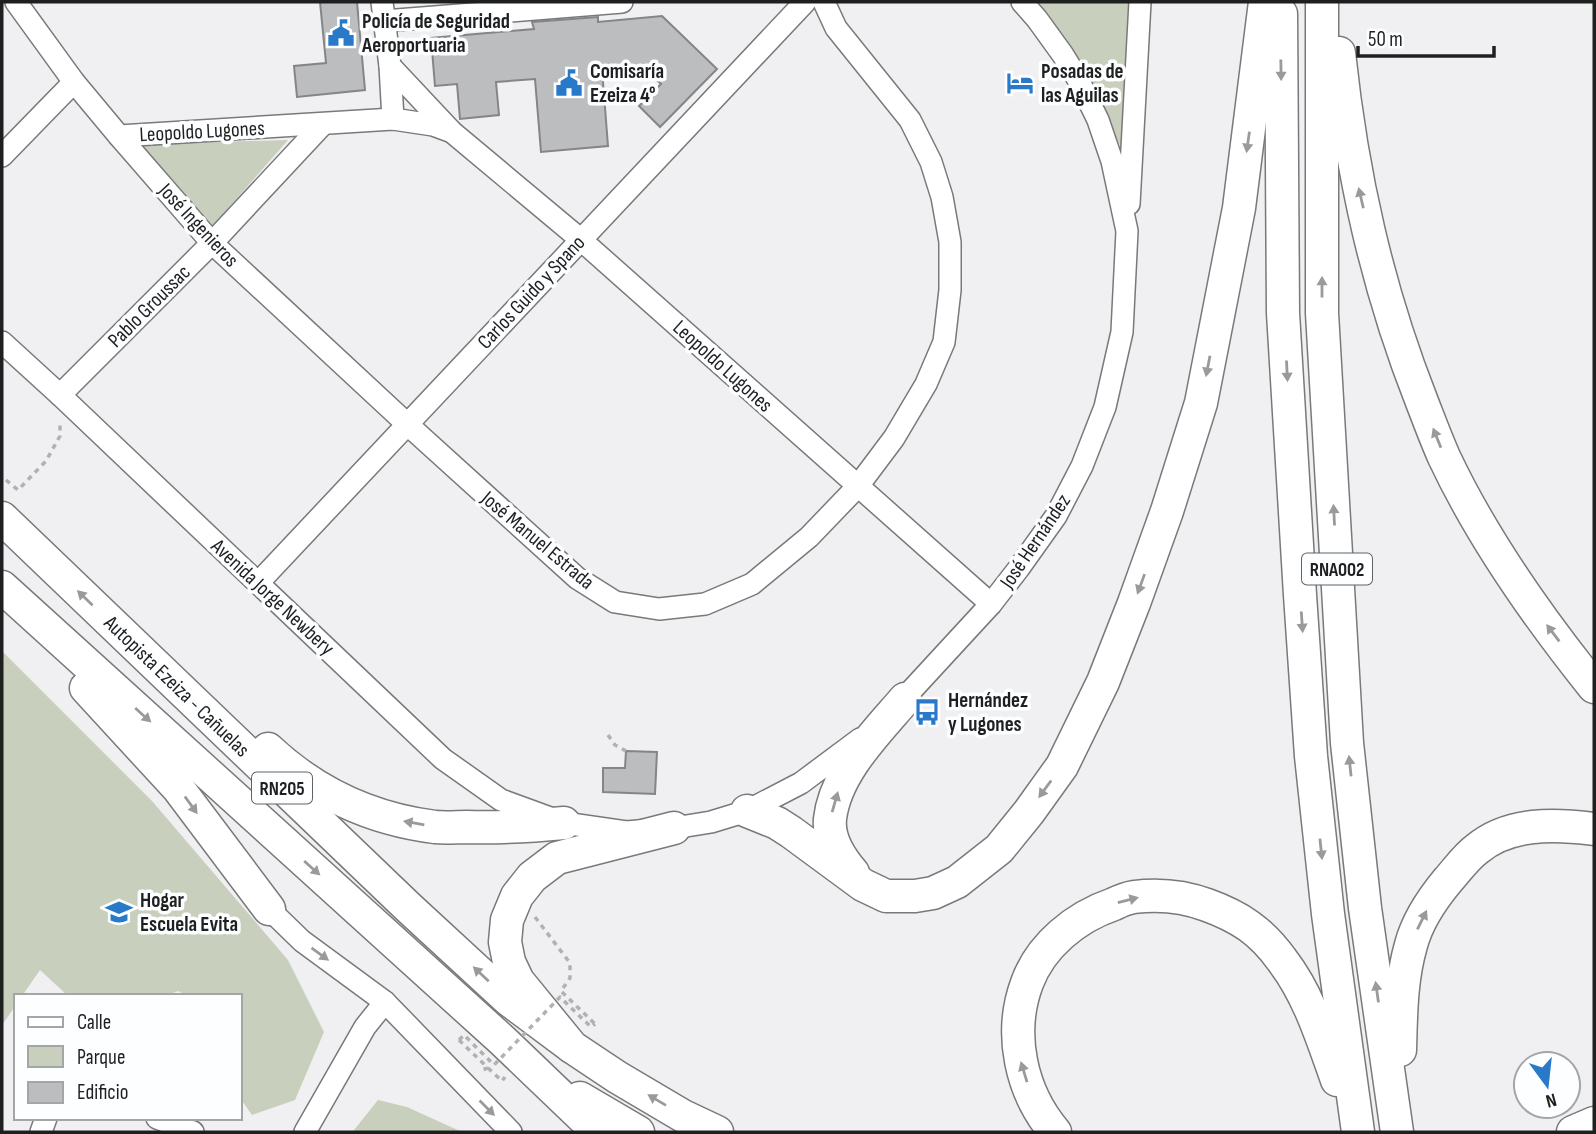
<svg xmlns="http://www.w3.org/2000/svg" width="1596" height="1134" viewBox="0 0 1596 1134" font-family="'Sofia Sans Condensed',sans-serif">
  <rect width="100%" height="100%" fill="#f0f0f2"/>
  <g fill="#c8cfbc">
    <polygon points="1035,2 1129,2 1122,149 1106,118"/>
    <polygon points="288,140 210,229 137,144"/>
    <polygon points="2,651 152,801 288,960 324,1032 295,1100 252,1115 240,1098 240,996 187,996 178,991 165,996 68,996 40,970 22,996 16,996 16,1005 2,1025"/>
    <polygon points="378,1100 407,1107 462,1132 354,1132 354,1130"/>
  </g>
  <g fill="#bcbdbe" stroke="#858587" stroke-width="2">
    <polygon points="320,2 357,2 365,90 297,97 294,66 326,63"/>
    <polygon points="662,16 717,69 660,127 639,106 661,84 643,66 602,69 608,146 541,152 535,79 496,82 499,115 460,119 457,84 435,86 431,38 534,29 532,22 598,17 598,22"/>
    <polygon points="626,751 657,752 655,794 603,792 603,768 625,768"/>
  </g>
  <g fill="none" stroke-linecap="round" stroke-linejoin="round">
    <defs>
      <g id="minor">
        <polyline points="16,2 74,82 119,136 212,243 407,424 577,578 615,602 659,609 705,604 752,584 809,537 858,486 894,438 926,384 944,342 950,290 950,242 942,197 931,162 910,120 836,28 824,2"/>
        <polyline points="382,2 390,66 393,119"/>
        <polyline points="384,21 622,2"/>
        <polyline points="390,66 451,131"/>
        <polyline points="119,136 393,119 433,125 452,132 580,239 991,604"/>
        <polyline points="2,156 74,82"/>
        <polyline points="1129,204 1140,2"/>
        <polyline points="2,342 60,395 443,759 501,800 564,823 626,832 674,828 711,822 747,811 801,783 860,739"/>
        <polyline points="60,395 212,243 323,124"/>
        <polyline points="258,583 805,2"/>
        <polyline points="897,706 991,604 1019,568 1056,516 1082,466 1105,407 1122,332 1127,231 1112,161 1098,120 1079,81 1063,55 1037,19 1022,2"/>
        <polyline points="269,909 302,941 385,1002 511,1132"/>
        <polyline points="157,1118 193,1132"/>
        <polyline points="41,1132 46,1118"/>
        <polyline points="305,1132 365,1027 385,1002"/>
      </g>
      <g id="highway">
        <polyline points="1322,2 1322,313 1347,743 1365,908 1397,1132"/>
        <polyline points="1281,14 1283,313 1300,595 1311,756 1328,914 1358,1132"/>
        <path d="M1339,53C1352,175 1377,288 1422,402C1429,420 1436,439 1444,457C1483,540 1537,616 1594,687"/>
        <polyline points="2,518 408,907 509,1000 572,1047"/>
        <polyline points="2,587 503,1041 598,1132"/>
        <polyline points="86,688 178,788 269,909"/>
        <path d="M268,749C315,793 371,819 435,827C446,828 457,827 467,827C500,828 532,826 564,823"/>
        <polyline points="747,811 777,823 791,832 863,885 886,896 915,896 933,893 957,882 999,849 1029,812 1062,766 1103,682 1134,603 1167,511 1201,403 1239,208 1265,2"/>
        <polyline points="674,828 557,858 532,877 517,896 507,920 505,942 509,962 518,981 572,1047 617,1077 683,1116 717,1132"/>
        <path d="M853,873C841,859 828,839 830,819C835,773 876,733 905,699"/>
        <path d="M1400,1050C1401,1015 1401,979 1411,945C1417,922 1433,898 1448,880C1457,870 1466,857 1477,849C1509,822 1555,824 1594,829"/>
        <polyline points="580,1098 638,1132"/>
        <path d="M1055,1132C1021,1092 1008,1034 1027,983C1041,945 1076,917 1114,904C1120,901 1127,898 1134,897C1158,894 1183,896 1207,905C1240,917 1261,931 1282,960C1309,995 1322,1038 1337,1080"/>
        <polyline points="1573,1132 1594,1123"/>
      </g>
    </defs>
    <use href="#minor" stroke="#79797b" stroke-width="24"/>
    <use href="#highway" stroke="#79797b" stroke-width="35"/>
    <g stroke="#b0b1b2" stroke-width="3.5" stroke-dasharray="5 5" stroke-linecap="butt">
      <polyline points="6,480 18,490 46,461 60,436 60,421"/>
      <polyline points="608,735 615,745 626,751"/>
      <polyline points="535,917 570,963 570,978 561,991 595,1024"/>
      <polyline points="459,1040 488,1068 479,1071"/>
      <polyline points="488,1068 502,1081 505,1077"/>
    </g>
    <use href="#minor" stroke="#fff" stroke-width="21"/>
    <use href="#highway" stroke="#fff" stroke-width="32"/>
    <polyline stroke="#b0b1b2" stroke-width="3.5" stroke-dasharray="5 5" stroke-linecap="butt" points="459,1040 464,1035 494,1065 560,997 591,1027 595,1024"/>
  </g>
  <defs><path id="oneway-solid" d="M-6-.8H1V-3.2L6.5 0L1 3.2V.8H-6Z" transform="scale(1.75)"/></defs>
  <g fill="#9a9a9a">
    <use href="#oneway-solid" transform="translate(1281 70) rotate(89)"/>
    <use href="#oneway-solid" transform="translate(1248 142) rotate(98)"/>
    <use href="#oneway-solid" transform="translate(1361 198) rotate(-103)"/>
    <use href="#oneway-solid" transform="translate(1322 287) rotate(-90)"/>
    <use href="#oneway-solid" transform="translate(1208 366) rotate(101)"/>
    <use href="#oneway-solid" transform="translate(1287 371) rotate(87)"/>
    <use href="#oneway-solid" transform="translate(1437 438) rotate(-112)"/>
    <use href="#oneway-solid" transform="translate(1334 515) rotate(-93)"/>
    <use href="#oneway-solid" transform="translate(1141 584) rotate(110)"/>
    <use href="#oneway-solid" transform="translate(85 598) rotate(-136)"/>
    <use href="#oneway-solid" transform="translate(1302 622) rotate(86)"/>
    <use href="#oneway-solid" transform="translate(1553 633) rotate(-127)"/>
    <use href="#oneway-solid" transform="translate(143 715) rotate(42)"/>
    <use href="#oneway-solid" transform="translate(1350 766) rotate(-96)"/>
    <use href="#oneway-solid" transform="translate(1045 789) rotate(126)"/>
    <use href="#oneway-solid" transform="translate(835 802) rotate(-74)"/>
    <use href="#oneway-solid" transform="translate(191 805) rotate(54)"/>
    <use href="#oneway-solid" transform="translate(414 823) rotate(-170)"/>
    <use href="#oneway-solid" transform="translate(1321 849) rotate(84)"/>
    <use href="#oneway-solid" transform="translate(312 868) rotate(42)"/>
    <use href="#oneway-solid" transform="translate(1128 900) rotate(-14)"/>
    <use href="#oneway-solid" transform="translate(1422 920) rotate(-64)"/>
    <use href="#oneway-solid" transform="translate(320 954) rotate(36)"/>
    <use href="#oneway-solid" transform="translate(481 974) rotate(-137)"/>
    <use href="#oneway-solid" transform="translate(1377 992) rotate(-98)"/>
    <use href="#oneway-solid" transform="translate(1024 1072) rotate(-107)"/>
    <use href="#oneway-solid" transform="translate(657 1100) rotate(-149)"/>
    <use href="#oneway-solid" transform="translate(487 1108) rotate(45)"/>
  </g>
  <defs>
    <symbol id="civic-bare" viewBox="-9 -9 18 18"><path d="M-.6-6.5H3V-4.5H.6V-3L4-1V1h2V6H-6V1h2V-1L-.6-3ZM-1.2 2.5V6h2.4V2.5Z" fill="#287ac9" stroke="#fdfeff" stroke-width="2.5" paint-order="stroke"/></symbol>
    <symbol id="hotel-bare" viewBox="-9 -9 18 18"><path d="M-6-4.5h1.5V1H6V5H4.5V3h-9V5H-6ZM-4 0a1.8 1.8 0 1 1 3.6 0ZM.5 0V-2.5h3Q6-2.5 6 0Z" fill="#287ac9" stroke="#fdfeff" stroke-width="2.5" paint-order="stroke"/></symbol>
    <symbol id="bus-bare" viewBox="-9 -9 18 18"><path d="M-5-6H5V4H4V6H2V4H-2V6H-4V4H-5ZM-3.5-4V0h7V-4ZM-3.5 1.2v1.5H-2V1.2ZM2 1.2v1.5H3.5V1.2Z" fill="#287ac9" stroke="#fdfeff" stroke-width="2.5" paint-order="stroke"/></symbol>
    <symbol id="school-bare" viewBox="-9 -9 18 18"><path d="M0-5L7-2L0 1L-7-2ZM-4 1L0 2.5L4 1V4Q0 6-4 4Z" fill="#287ac9" stroke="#fdfeff" stroke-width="2.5" paint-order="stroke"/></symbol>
  </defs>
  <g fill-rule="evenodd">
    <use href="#civic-bare" x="322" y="14" width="38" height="38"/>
    <use href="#civic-bare" x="550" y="64" width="38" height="38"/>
    <use href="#hotel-bare" x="1001" y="64" width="38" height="38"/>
    <use href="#bus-bare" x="908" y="693" width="38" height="38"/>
    <use href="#school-bare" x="100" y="893" width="38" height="38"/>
  </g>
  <g text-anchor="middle" stroke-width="7" stroke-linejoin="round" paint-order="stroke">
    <g fill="#fdfeff" stroke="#616262" stroke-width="2">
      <rect x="1302" y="553.5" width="70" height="31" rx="5"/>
      <rect x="252" y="772.5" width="60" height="31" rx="5"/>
    </g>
    <g font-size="19" font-weight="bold" fill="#1e1f1f">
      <text x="1337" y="576">RNA002</text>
      <text x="282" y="795">RN205</text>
    </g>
    <g font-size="21" font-weight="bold" fill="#1e1f1f" stroke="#fdfeff" text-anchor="start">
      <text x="362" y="28">Policía de Seguridad<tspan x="362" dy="24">Aeroportuaria</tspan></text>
      <text x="590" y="78">Comisaría<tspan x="590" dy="24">Ezeiza 4°</tspan></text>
      <text x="1041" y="78">Posadas de<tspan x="1041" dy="24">las Aguilas</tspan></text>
      <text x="948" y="707">Hernández<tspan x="948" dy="24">y Lugones</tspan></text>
      <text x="140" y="907">Hogar<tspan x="140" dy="24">Escuela Evita</tspan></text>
    </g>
    <g font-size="21" fill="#1e1f1f" stroke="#fdfeff">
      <text transform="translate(202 131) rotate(-3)" y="7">Leopoldo Lugones</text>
      <text transform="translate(199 225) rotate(47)" y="7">José Ingenieros</text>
      <text transform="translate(531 292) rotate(-47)" y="7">Carlos Guido y Spano</text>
      <text transform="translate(149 306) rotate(-45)" y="7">Pablo Groussac</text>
      <text transform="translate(723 366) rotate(42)" y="7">Leopoldo Lugones</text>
      <text transform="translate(538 540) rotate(40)" y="7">José Manuel Estrada</text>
      <text transform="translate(1035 541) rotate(-56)" y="7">José Hernández</text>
      <text transform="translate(273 597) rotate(43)" y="7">Avenida Jorge Newbery</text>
      <text transform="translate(177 686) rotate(44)" y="7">Autopista Ezeiza - Cañuelas</text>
    </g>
  </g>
  <rect width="1596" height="1134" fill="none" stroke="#1e1f1f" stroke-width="7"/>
  <rect x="14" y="994" width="228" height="126" fill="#fdfeff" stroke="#a4a5a5" stroke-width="2"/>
  <rect x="28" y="1017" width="35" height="10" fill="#ffffff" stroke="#a4a5a5" stroke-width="2"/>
  <text x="77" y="1029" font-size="21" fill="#1e1f1f">Calle</text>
  <rect x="28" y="1046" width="35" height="21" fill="#c8cfbc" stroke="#a4a5a5" stroke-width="2"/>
  <text x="77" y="1064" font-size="21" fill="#1e1f1f">Parque</text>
  <rect x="28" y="1082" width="35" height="21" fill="#bcbdbe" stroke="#a4a5a5" stroke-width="2"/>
  <text x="77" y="1099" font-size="21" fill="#1e1f1f">Edificio</text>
  <g transform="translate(1547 1085) rotate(165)"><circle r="33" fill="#fdfeff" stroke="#a4a5a5" stroke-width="2"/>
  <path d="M0-5L12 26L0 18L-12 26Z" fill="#287ac9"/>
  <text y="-10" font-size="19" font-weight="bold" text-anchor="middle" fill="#1e1f1f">N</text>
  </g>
  <path d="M1358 46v10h136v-10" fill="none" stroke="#1e1f1f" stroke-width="3.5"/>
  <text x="1368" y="46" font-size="21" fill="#1e1f1f" stroke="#fdfeff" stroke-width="5" paint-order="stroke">50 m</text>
</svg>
